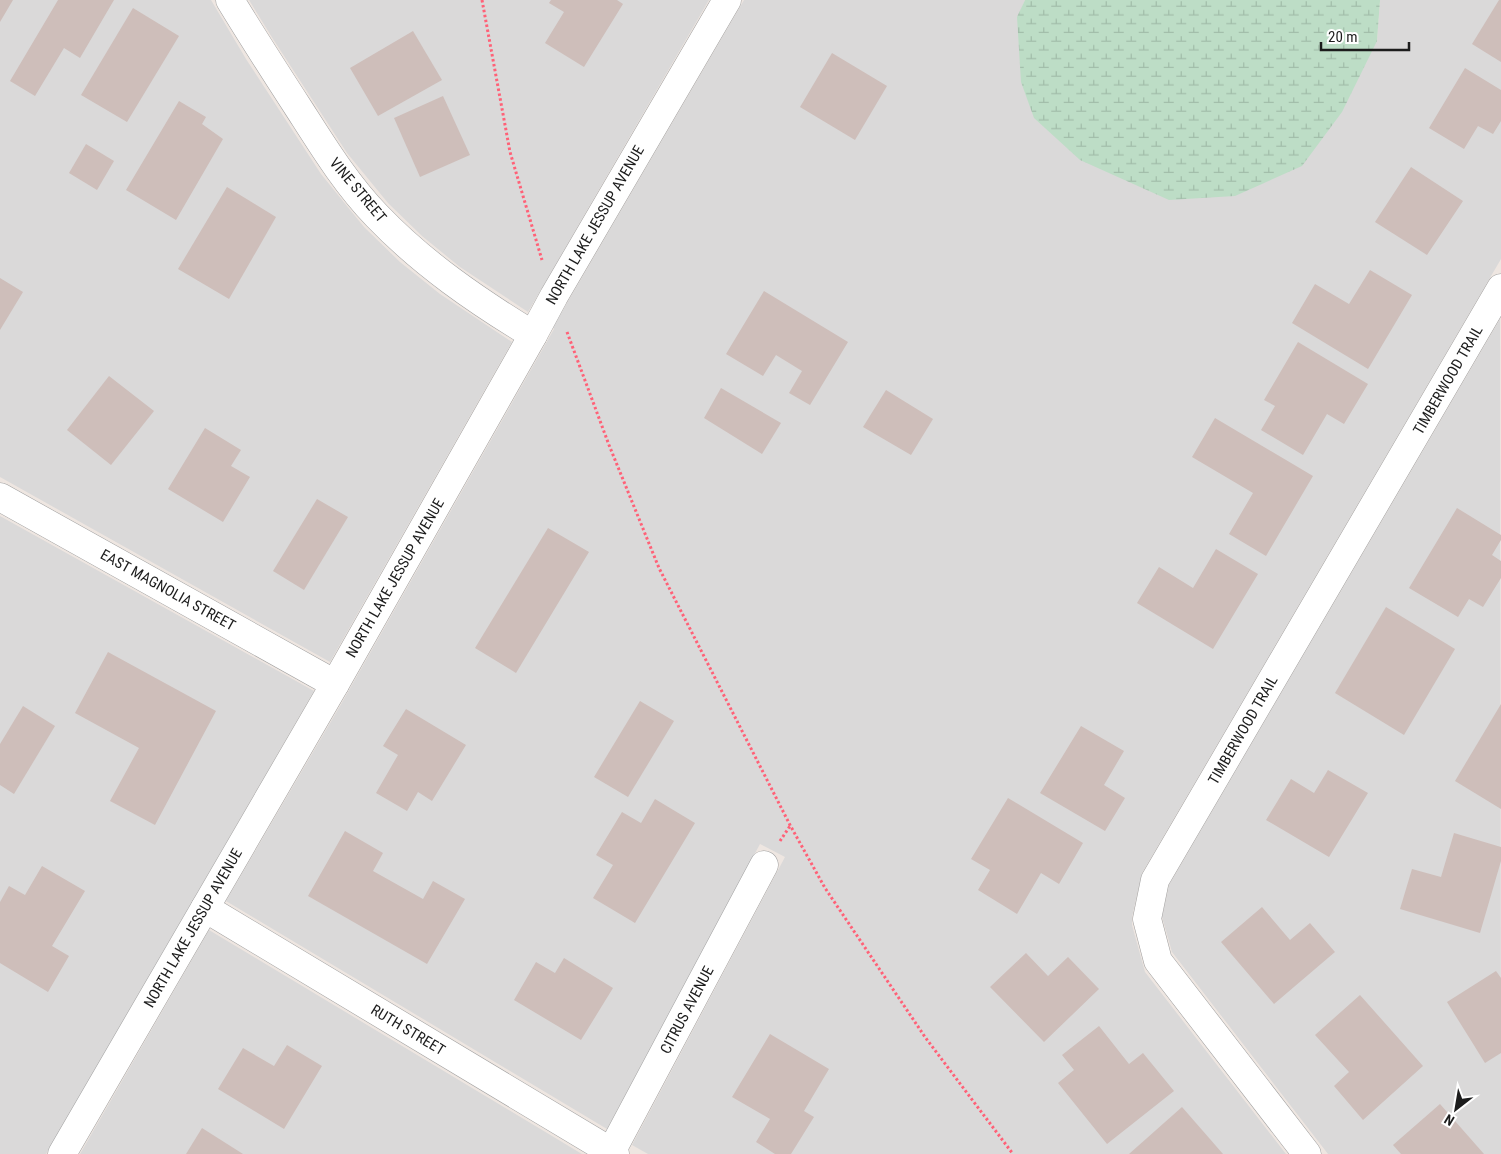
<svg xmlns="http://www.w3.org/2000/svg" width="1501" height="1154" viewBox="0 0 1501 1154" font-family="'Roboto Condensed',sans-serif">
  <defs>
    <pattern id="wetland-marsh" width="20" height="14" patternUnits="userSpaceOnUse" patternTransform="scale(1.25)"><rect width="20" height="14" fill="#bdddc6"/><path d="M1 5h8M5 5V1M11 12h8M15 12V8" fill="none" stroke="#a2bdaa"/></pattern>
  </defs>
  <rect width="100%" height="100%" fill="#eee6e1"/>
  <g fill="#dad9d9">
    <polygon points="0,0 211,0 246,59 321,174 364,227 400,262 440,294 512,342 330,662 0,477"/>
    <polygon points="249,0 709,0 528,312 460,267 422,236 388,203 347,153 273,39"/>
    <polygon points="744,0 1025,0 1018,17 1377,41 1380,0 1501,0 1501,259 1142,873 1132,917 1132,925 1145,972 1286,1154 648,1154 632,1145 785,857 760,844 607,1129 226,901 340,706 554,329 553,328 567,303"/>
    <polygon points="1500,319 1501,1154 1328,1154 1172,952 1162,917 1169,885"/>
    <polygon points="0,516 314,691 46,1154 0,1154"/>
    <polygon points="209,930 582,1154 80,1154"/>
  </g>
  <polygon fill="url(#wetland-marsh)" points="1025,0 1380,0 1380,1 1377,41 1342,112 1302,166 1235,196 1169,200 1080,160 1034,118 1021,82 1017,17"/>
  <g fill="#cebeba">
    <polygon points="0,0 13,0 0,22"/>
    <polygon points="58,0 114,0 80,58 64,48 35,96 10,81"/>
    <polygon points="551,0 617,0 623,4 584,67 545,43 564,12 549,3"/>
    <polygon points="1499,0 1501,0 1501,62 1472,44"/>
    <polygon points="133,8 179,36 127,122 81,95"/>
    <polygon points="413,31 442,80 378,116 350,68"/>
    <polygon points="832,53 887,86 855,140 800,107"/>
    <polygon points="1465,68 1501,90 1501,121 1493,134 1478,126 1464,149 1429,128"/>
    <polygon points="443,96 470,155 420,177 394,118"/>
    <polygon points="179,101 206,117 202,124 223,139 176,220 126,190"/>
    <polygon points="86,144 114,161 97,190 69,173"/>
    <polygon points="1411,167 1463,201 1427,255 1375,222"/>
    <polygon points="227,187 276,217 229,299 178,269"/>
    <polygon points="1370,270 1412,295 1368,369 1292,323 1315,284 1349,304"/>
    <polygon points="0,278 23,292 0,330"/>
    <polygon points="764,291 848,342 810,405 789,393 802,371 776,355 763,376 726,354"/>
    <polygon points="1298,342 1368,384 1344,424 1327,414 1303,455 1261,430 1275,406 1264,400"/>
    <polygon points="109,376 154,411 111,465 67,430"/>
    <polygon points="721,388 781,423 762,454 704,418"/>
    <polygon points="886,390 933,419 911,455 863,427"/>
    <polygon points="1215,418 1313,476 1266,556 1229,534 1253,493 1192,457"/>
    <polygon points="205,428 241,450 231,466 250,477 223,522 168,489"/>
    <polygon points="317,499 348,517 304,590 273,571"/>
    <polygon points="1457,508 1501,535 1501,540 1492,555 1501,561 1501,578 1483,607 1469,599 1458,617 1409,588"/>
    <polygon points="548,528 589,552 516,673 475,648"/>
    <polygon points="1216,549 1258,574 1213,649 1137,603 1159,567 1193,588"/>
    <polygon points="1386,607 1455,649 1404,735 1335,693"/>
    <polygon points="108,652 216,711 155,825 110,801 139,748 75,713"/>
    <polygon points="640,701 674,721 628,797 594,777"/>
    <polygon points="1501,704 1501,809 1455,781"/>
    <polygon points="23,706 55,726 14,794 0,785 0,744"/>
    <polygon points="406,709 466,745 432,801 418,792 407,811 376,793 398,755 383,746"/>
    <polygon points="1081,726 1124,751 1104,785 1125,798 1105,831 1040,793"/>
    <polygon points="1328,770 1368,793 1329,857 1266,820 1291,779 1314,793"/>
    <polygon points="1008,798 1083,843 1059,884 1041,873 1017,914 978,890 990,870 971,859"/>
    <polygon points="655,799 695,823 635,923 593,898 613,865 596,855 622,812 641,823"/>
    <polygon points="345,831 383,853 373,871 423,899 433,881 465,899 427,964 308,896"/>
    <polygon points="1454,833 1501,847 1501,861 1480,933 1400,909 1412,869 1441,877"/>
    <polygon points="42,866 85,891 52,946 69,956 48,992 0,963 0,902 9,886 25,895"/>
    <polygon points="1262,907 1290,940 1310,923 1335,952 1274,1004 1221,942"/>
    <polygon points="1026,953 1048,976 1068,957 1099,989 1044,1042 990,987"/>
    <polygon points="564,958 613,988 581,1040 514,1000 536,962 555,973"/>
    <polygon points="1496,971 1501,978 1501,1053 1485,1063 1447,1002"/>
    <polygon points="1360,995 1423,1066 1363,1120 1334,1086 1349,1072 1315,1035"/>
    <polygon points="1099,1026 1129,1064 1143,1053 1174,1091 1107,1144 1058,1083 1074,1070 1062,1055"/>
    <polygon points="770,1034 829,1069 804,1111 814,1117 791,1154 775,1154 756,1142 770,1119 732,1097"/>
    <polygon points="287,1045 322,1066 284,1129 218,1089 243,1048 274,1066"/>
    <polygon points="1440,1104 1484,1154 1401,1154 1393,1145"/>
    <polygon points="1182,1107 1223,1154 1129,1154"/>
    <polygon points="202,1128 243,1154 186,1154"/>
  </g>
  <g fill="none" stroke-linecap="round" stroke-linejoin="round">
    <defs>
      <g id="minor">
        <path d="M230,0C253,38 277,75 301,112C324,148 347,185 377,216C423,264 477,301 533,335"/>
        <polyline points="0,497 335,684"/>
        <polyline points="205,908 615,1154"/>
        <polyline points="62,1154 335,684 533,335 554,296 727,0"/>
        <polyline points="610,1154 764,865"/>
        <polyline points="1307,1154 1158,961 1147,919 1155,880 1501,288"/>
      </g>
    </defs>
    <use href="#minor" stroke="#a0a0a0" stroke-width="29"/>
    <g stroke="#ff6177" stroke-width="3" stroke-dasharray="2.5 2.5" stroke-linecap="butt">
      <polyline points="482,0 510,152 542,260"/>
      <polyline points="567,332 609,445 659,568 790,825 825,888 925,1037 1013,1154"/>
      <polyline points="780,841 790,826"/>
    </g>
    <use href="#minor" stroke="#fff" stroke-width="28"/>
  </g>
  <g text-anchor="middle" stroke-width="5" stroke-linejoin="round" paint-order="stroke">
    <g font-size="15" fill="#1c1c1c" stroke="#fff">
      <text transform="translate(358 190) rotate(50)" y="5">VINE STREET</text>
      <text transform="translate(595 225) rotate(-60)" y="5">NORTH LAKE JESSUP AVENUE</text>
      <text transform="translate(1448 380) rotate(-60)" y="5">TIMBERWOOD TRAIL</text>
      <text transform="translate(395 578) rotate(-60)" y="5">NORTH LAKE JESSUP AVENUE</text>
      <text transform="translate(168 590) rotate(29)" y="5">EAST MAGNOLIA STREET</text>
      <text transform="translate(1243 730) rotate(-60)" y="5">TIMBERWOOD TRAIL</text>
      <text transform="translate(193 928) rotate(-60)" y="5">NORTH LAKE JESSUP AVENUE</text>
      <text transform="translate(687 1010) rotate(-62)" y="5">CITRUS AVENUE</text>
      <text transform="translate(408 1030) rotate(31)" y="5">RUTH STREET</text>
    </g>
  </g>
  <g transform="translate(1456 1109) rotate(211)" stroke="#ffffff" stroke-width="4" paint-order="stroke">
  <path d="M0-4L9 19L0 12L-9 19Z" fill="#1c1c1c"/>
  <text y="-8" font-size="14" font-weight="bold" text-anchor="middle" fill="#1c1c1c">N</text>
  </g>
  <path d="M1321 42v8h88v-8" fill="none" stroke="#1c1c1c" stroke-width="2.5"/>
  <text x="1328" y="42" font-size="15" fill="#1c1c1c" stroke="#ffffff" stroke-width="4" paint-order="stroke">20 m</text>
</svg>
